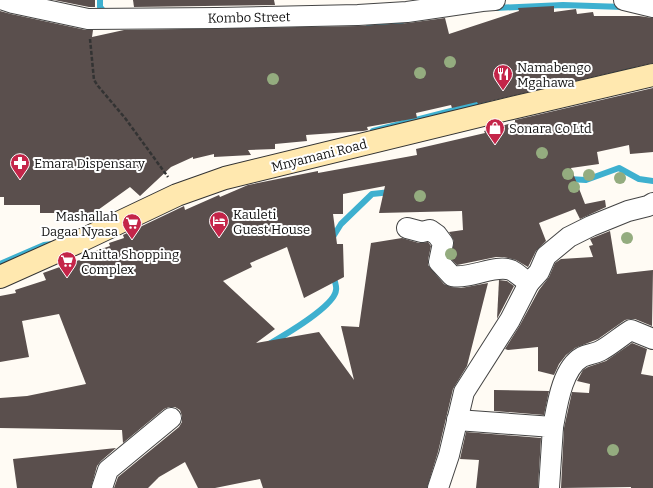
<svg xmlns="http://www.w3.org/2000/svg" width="653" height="488" viewBox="0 0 653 488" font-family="Bitter,serif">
  <rect width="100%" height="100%" fill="#fffbf4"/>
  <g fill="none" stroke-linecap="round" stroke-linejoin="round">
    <g stroke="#3eb0cf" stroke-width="6">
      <polyline points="100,0 100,7 107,15"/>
      <polyline points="495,8 563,5 623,7"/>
      <polyline points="368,23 383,24 401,22"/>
      <polyline points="612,74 633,67"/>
      <polyline points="537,90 573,83"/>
      <polyline points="373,131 486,102"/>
      <polyline points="568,179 586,180 619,168 639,179 653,181"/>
      <polyline points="331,240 341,224 372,194 391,192"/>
      <polyline points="0,264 44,245 52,244"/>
      <path d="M269,344C283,336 335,306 336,290C337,286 334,279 333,275"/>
    </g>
  </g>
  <g fill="#5a4f4d">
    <polygon points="54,0 95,0 95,7 89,7"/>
    <polygon points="133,0 274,0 275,5 134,7"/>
    <polygon points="554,6 554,12 576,9 577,14 593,12 594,16 639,16 653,18 653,63 478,104 477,102 452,108 451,105 416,113 417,118 367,127 368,130 363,131 306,135 307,141 275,144 275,149 248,150 251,155 214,157 214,154 193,159 193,157 171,167 140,196 130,187 84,220 83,213 40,213 40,205 4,205 4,197 0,197 0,11 11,14 86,30 93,30 92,37 124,30 358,26 408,23 445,18 449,34 519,11 518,8"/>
    <polygon points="653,88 653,152 630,154 629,145 597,152 599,164 571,168 585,204 605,200 606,207 580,219 575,209 539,223 546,241 536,251 528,267 516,260 504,257 496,257 457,265 451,259 454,241 449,232 463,230 462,211 379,213 385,186 343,194 343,214 333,214 337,244 343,244 344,277 304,298 287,247 250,263 252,267 223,281 275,329 256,343 319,332 354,380 341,326 359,327 371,243 402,238 419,243 428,242 431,246 428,260 428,265 444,284 451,287 461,288 488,283 467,366 453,389 438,452 427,488 263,488 260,479 215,488 198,488 185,462 159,477 148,488 114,488 118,477 179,427 182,422 182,416 180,410 175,407 169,407 164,409 123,443 122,430 0,428 0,398 27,396 86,384 59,314 22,321 29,357 0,362 0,296 16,293 15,290 46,280 43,273 85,258 84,255 110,246 109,243 124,238 123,235 182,207 184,206 185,210 219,195 220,197 248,185 318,171 318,173 417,155 416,149 485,133 484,131 515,122 515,120"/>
    <polygon points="610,231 617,274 653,270 652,326 635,319 630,319 625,320 598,339 575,348 566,355 559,364 554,375 538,371 538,347 508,350 505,349 520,325 539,290 549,277 555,263 561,259 593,257 589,246 593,245 590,239"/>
    <polygon points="499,280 507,281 514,286 497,319"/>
    <polygon points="632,343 647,349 641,374 653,376 653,488 631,488 631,487 561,488 564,428 572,392 589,393 590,384 577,381 583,370 588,367 606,361"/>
    <polygon points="494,390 549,391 544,415 494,411"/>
    <polygon points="466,432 541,438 538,488 476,488 479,460 460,459"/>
    <polygon points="116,448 101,461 97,466 91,488 17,488 13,459"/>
  </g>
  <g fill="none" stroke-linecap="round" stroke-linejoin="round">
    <defs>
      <g id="street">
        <polyline points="4,0 13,3 88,19 217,18 358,15 407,12 482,1 495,0"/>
        <polyline points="624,0 653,7"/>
        <path d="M407,228L422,232L430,230L437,235L443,243L439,262L452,276C472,279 495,264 511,270C517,273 523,279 529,283"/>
        <polyline points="457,420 553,427 549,488"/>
        <path d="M553,427C557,406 562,368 582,357C588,354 594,354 600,351C610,346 621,336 631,330L653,339"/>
        <polyline points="102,488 108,470 171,418"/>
        <polyline points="438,488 449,455 464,392 510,320 529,283 539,272 546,256 569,237 591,226 628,211 648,206 653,203"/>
      </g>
      <polyline id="secondary" points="0,277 76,243 177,195 225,178 512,108 653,75"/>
    </defs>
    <use href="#street" stroke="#444" stroke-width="22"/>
    <use href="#secondary" stroke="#333" stroke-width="24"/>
    <polyline stroke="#333" stroke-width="2.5" stroke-dasharray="4 2" stroke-linecap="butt" points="90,39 94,80 98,86 125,118 168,177"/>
    <use href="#street" stroke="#fff" stroke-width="20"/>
    <use href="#secondary" stroke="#ffe8af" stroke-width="22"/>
  </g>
  <g fill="#94ac7f">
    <circle cx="450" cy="62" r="6"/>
    <circle cx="420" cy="73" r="6"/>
    <circle cx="273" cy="79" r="6"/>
    <circle cx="542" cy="153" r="6"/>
    <circle cx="568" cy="174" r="6"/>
    <circle cx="589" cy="175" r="6"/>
    <circle cx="620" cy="178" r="6"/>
    <circle cx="574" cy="187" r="6"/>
    <circle cx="420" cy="196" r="6"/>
    <circle cx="627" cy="238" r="6"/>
    <circle cx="451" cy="254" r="6"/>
    <circle cx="613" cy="450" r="6"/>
  </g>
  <defs>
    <symbol id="restaurant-pin" viewBox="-11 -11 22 30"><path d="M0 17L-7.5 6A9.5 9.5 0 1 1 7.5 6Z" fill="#c42549" stroke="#fff"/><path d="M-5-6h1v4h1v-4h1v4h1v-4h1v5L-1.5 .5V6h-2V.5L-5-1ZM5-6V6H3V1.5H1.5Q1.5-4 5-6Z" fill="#fff"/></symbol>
    <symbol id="shop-pin" viewBox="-11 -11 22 30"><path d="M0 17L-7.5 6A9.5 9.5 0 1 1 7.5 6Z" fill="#c42549" stroke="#fff"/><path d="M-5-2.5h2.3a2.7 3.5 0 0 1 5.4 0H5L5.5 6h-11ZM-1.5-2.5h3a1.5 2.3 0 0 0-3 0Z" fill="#fff"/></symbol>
    <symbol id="pharmacy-pin" viewBox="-11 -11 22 30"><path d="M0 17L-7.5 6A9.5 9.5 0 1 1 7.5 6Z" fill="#c42549" stroke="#fff"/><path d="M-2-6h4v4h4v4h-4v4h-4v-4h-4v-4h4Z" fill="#fff"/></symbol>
    <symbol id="hotel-pin" viewBox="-11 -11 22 30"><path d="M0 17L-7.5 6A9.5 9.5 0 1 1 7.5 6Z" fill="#c42549" stroke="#fff"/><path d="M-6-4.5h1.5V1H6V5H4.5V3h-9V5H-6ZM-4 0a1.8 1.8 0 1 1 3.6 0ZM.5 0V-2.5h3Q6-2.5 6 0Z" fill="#fff"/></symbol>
    <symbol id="supermarket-pin" viewBox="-11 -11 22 30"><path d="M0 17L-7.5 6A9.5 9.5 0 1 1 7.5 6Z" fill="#c42549" stroke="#fff"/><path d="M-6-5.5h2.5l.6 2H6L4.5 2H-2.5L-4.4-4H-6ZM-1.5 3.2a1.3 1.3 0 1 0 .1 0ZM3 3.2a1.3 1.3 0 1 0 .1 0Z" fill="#fff"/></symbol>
  </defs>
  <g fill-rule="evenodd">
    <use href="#restaurant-pin" x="492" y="63" width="22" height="30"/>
    <use href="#shop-pin" x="484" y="117" width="22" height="30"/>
    <use href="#pharmacy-pin" x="9" y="152" width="22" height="30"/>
    <use href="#hotel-pin" x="208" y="210" width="22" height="30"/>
    <use href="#supermarket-pin" x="121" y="212" width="22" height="30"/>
    <use href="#supermarket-pin" x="56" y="250" width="22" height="30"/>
  </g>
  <g text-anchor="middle" stroke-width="4" stroke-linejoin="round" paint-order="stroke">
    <g font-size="13" fill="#111" stroke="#fff">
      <text transform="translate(249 17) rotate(-1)" y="5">Kombo Street</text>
      <text transform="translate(319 155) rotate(-14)" y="5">Mnyamani Road</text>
    </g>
    <g font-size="13" fill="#111" stroke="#fff" text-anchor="start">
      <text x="517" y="72">Namabengo<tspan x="517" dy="15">Mgahawa</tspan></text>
      <text x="509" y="133">Sonara Co Ltd</text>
      <text x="34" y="168">Emara Dispensary</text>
      <text x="233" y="219">Kauleti<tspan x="233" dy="15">Guest House</tspan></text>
      <text x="118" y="221" text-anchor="end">Mashallah<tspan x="118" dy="15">Dagaa Nyasa</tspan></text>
      <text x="81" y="259">Anitta Shopping<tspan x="81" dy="15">Complex</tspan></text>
    </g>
  </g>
</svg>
